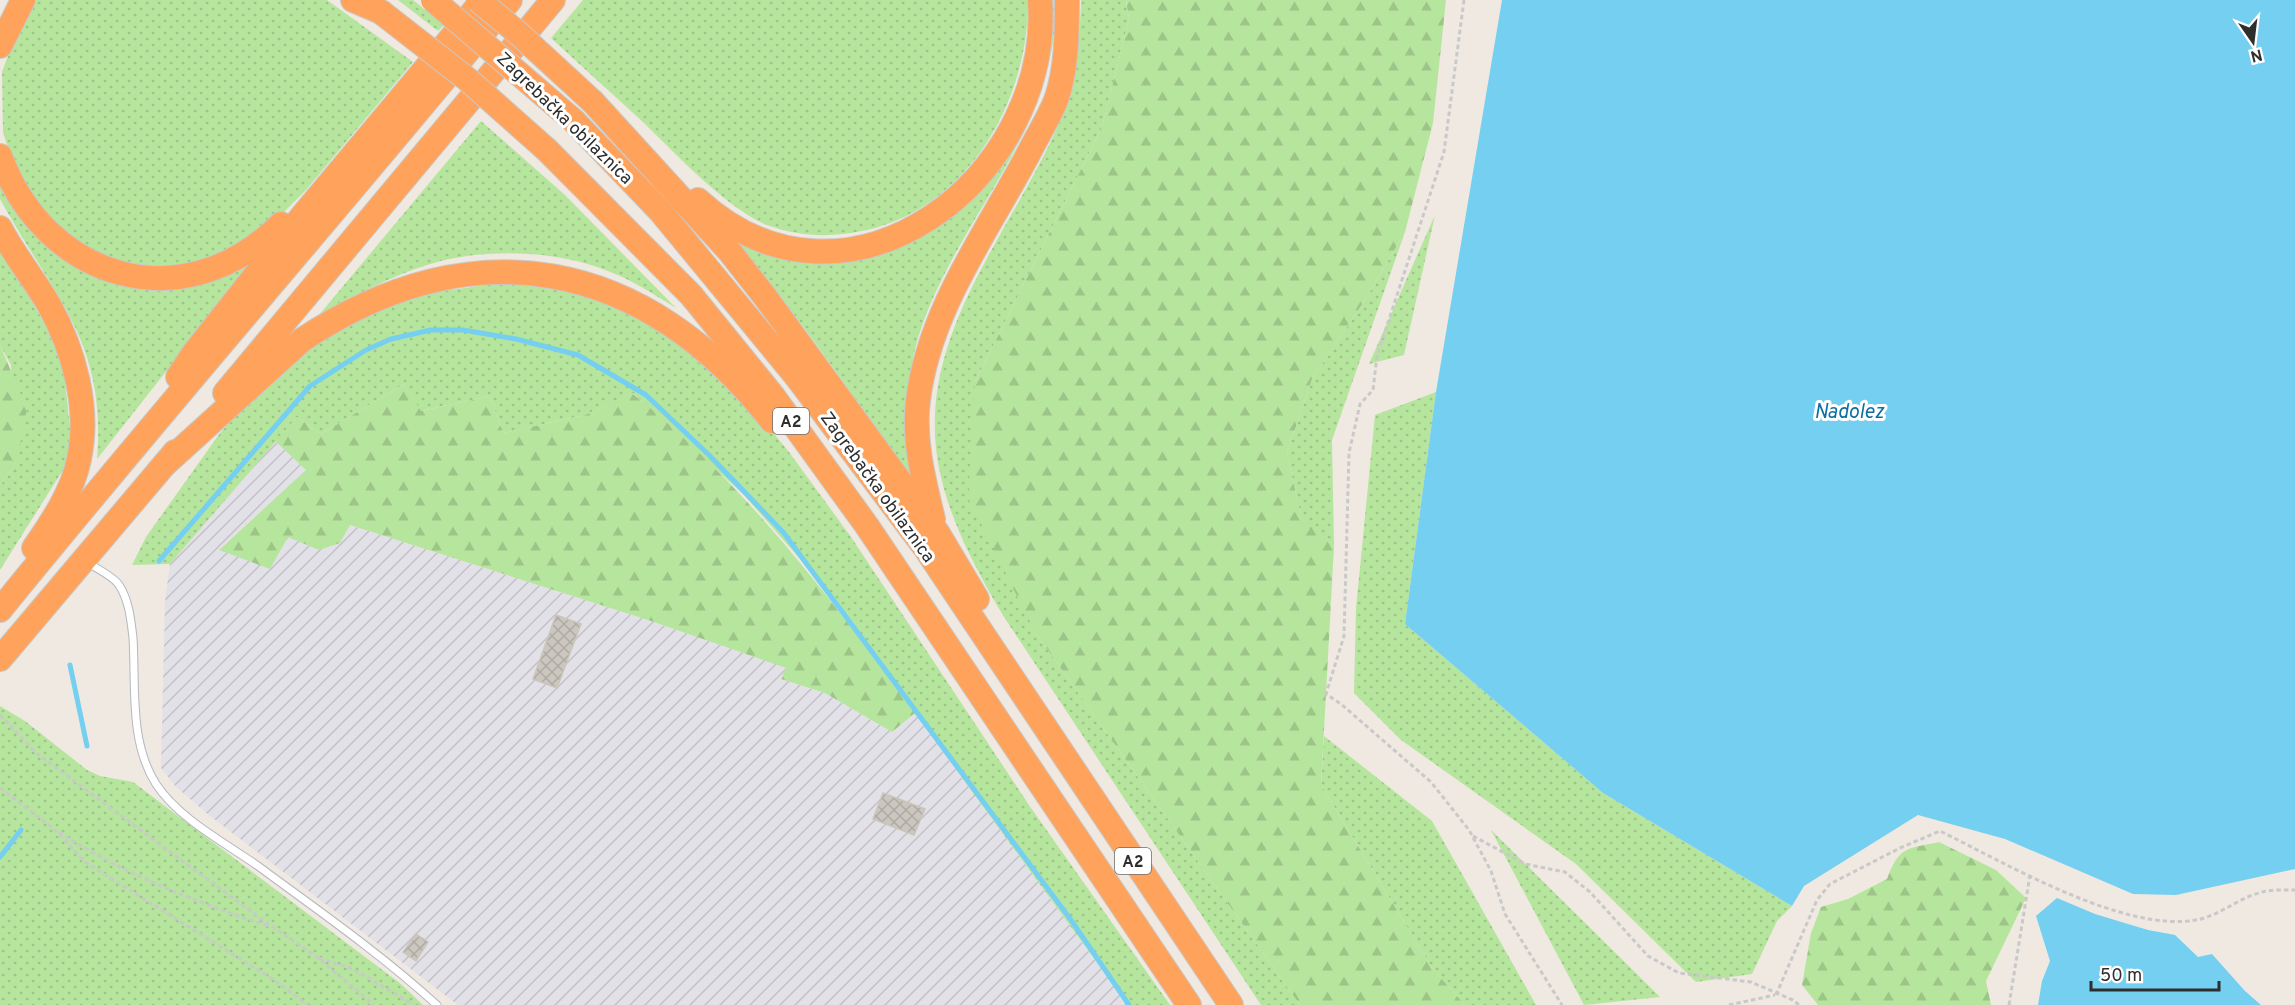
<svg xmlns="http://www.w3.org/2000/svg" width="2295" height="1005" viewBox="0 0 2295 1005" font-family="Overpass,sans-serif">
  <defs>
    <pattern id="industrial-furrows" width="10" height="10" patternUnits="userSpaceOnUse" patternTransform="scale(1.5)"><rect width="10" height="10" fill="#e3e1e8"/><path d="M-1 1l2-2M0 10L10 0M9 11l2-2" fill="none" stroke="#c3c1c7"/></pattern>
    <pattern id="grass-dots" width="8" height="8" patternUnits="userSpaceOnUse" patternTransform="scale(1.5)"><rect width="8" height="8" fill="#b6e59e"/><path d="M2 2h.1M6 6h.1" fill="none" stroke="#9dc588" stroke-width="1.8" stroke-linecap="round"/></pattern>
    <pattern id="forest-firs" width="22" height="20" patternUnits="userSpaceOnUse" patternTransform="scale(1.5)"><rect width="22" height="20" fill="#b6e59e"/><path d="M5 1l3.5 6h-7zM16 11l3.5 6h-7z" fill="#9dc588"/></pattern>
    <pattern id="building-cross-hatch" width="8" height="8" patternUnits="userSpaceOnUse" patternTransform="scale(1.5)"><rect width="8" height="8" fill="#cbc7bf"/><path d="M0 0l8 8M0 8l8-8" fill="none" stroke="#afaba4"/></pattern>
  </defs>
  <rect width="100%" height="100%" fill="#efe9e1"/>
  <polygon fill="url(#industrial-furrows)" points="275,441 307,470 219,549 350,525 651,621 787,668 781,679 825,693 892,732 915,713 1128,1005 458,1005 210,816 176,787 161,768 165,601 170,564"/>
  <g fill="url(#grass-dots)">
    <polygon points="35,0 327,0 413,62 306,190 273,223 211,260 179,267 146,267 116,260 84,248 61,232 16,175 3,132 2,72 20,23"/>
    <polygon points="398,0 413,0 444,25 438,31"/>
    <path d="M583,0H1028C1029,108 959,223 843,234C818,237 791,234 767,225C726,208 677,155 645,124C614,95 582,67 551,38Z"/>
    <path d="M1053,0H1056C1057,135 955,218 918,338C903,388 910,437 916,487C856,399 796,310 724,230C749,237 774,244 799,252C809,255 819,259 830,261C856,263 886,253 909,242C1000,199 1055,99 1053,0Z"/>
    <path d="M1081,0H1126L1129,19L1102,127L975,382L1035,632L1300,1005H1261L1004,617C978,573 953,528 941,477C908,340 1014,233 1062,116C1077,79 1080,39 1081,0Z"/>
    <path d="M481,121L565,195L676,308C658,297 640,285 620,276C564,250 486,246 427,265C389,277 354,296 319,315Z"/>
    <path d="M0,186C23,225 58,268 105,279C119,282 136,281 151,281C204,284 219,284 262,250L97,459C107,340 52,295 0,199Z"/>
    <polygon points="1435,215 1404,355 1369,364"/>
    <polygon points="1405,232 1332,440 1334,546 1301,518 1287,453 1312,379 1365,300"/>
    <polygon points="0,248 51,334 64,371 71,438 68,462 0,570 0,486 16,463 11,365 0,345"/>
    <polygon points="523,280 595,296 692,349 756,412 789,452 851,537 1031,808 1170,1005 1128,1005 857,634 800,559 744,495 633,393 585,415 503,433 490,396 420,411 404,384 321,434 297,417 170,564 132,565 146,537 220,433 257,394 309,348 331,334 407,296"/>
    <polygon points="1436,392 1405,624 1603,793 1792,906 1777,921 1752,974 1696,982 1576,864 1401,740 1354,693 1356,608 1375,415"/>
    <polygon points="0,706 25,721 87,770 100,776 133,782 401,984 423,1005 0,1005"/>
    <polygon points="1324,736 1432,821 1536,1005 1465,1005 1432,968 1321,785"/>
    <polygon points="1491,830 1660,997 1584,1005"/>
  </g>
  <g fill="url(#forest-firs)">
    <polygon points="1126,0 1446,0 1433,123 1405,232 1365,300 1312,379 1287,453 1301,517 1334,546 1321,785 1432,968 1465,1005 1300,1005 1035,632 968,498 975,382 1102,127 1129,19"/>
    <polygon points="0,345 27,409 16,463 0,486"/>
    <path d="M404,384L421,411L490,396L503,433L585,415L632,393C748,488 827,593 915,713L892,732L825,693L781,679L786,668L651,621L350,525L340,543L319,550L288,537L270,569L219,550L306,470L275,441L297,417L321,434Z"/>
    <path d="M1939,842L1996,870L2026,898L1986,981L1991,1005H1818L1802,985L1811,933L1821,907L1848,899L1887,879C1899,846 1907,849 1939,842Z"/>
  </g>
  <g fill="#75cff0">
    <polygon points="1502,0 2295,0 2295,869 2176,895 2133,894 2005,839 1918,815 1804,886 1792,906 1603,793 1405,624 1436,392"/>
    <polygon points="2057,898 2095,914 2148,930 2175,935 2198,957 2212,954 2245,991 2261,1005 2038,1005 2042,981 2050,961 2036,916"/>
  </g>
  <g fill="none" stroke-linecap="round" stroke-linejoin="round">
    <g stroke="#75cff0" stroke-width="5">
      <polyline points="159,561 310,386 366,350 391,339 431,330 463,330 516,339 578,355 646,395 709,455 783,532 1071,920 1129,1005"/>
      <polyline points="70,665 87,746"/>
      <polyline points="0,857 21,830"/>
    </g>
  </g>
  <g fill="url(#building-cross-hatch)" stroke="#cbc5ba" stroke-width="1.5">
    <polygon points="556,615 581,624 557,688 533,679"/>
    <polygon points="883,793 925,809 914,835 873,819"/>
    <polygon points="416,934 428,942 416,961 403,952"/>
  </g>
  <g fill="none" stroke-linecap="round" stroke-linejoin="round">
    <defs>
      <path id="lane" d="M86,562C96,568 113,576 119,585C129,600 131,620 133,638C136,685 129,742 156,784C179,819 224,842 258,866C319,911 381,954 437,1005"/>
      <g id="highway">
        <polyline points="353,0 381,12"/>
        <polyline points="0,46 23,0"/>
        <polyline points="593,102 730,252 766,298 937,532 977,599"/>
        <polyline points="574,121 661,212 796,376 926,549 1231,1005"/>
        <polyline points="547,150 691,295 773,396 867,526 1189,1005"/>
        <path d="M0,156C46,281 184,321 281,224"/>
        <path d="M698,200C848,337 1053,177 1040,0"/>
        <path d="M0,228C14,255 34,279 49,305C74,350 90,408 79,459C73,491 52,522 34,548"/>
        <polyline points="178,377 194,353 303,215 483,0"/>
        <polyline points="225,393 553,0"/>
        <path d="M165,464L302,340C475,225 645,259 772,421"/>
        <path d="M933,519C924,481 913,441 918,401C929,307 991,227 1033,145C1041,130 1050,115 1056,100C1067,69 1067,32 1067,0"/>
        <path d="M0,610C167,404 342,205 510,0"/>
        <polyline points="0,659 175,452"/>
      </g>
    </defs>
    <use href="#lane" stroke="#b4b7c1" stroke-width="9"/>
    <use href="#highway" stroke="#c9c9c9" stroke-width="26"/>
    <g stroke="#c9c9c9" stroke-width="3" stroke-dasharray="4.5 3" stroke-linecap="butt">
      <polyline points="1464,0 1444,152 1377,356 1373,390 1360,404 1349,453 1344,636 1326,694 1341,704 1431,782 1469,830 1491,871 1505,914 1562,1005"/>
      <polyline points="0,715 36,753 260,918 317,957 374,1005"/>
      <polyline points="0,788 53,828"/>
      <polyline points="54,829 85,862 274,980 308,1005"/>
      <path d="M59,832C123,874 196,902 268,926"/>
      <polyline points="1473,836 1525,864 1565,872 1590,892 1648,956 1679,973 1751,982 1793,1000 1799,1005"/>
      <polyline points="319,958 353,969 414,1005"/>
      <path d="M1776,995L1817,900L1830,884L1900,848L1940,831C2005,863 2124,933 2196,920C2219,916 2237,899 2259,893C2270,889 2283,890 2295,890"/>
      <polyline points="1729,1005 1775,995"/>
      <polyline points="2009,1005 2030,875"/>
    </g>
    <use href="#lane" stroke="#fff" stroke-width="7"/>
    <use href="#highway" stroke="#ffa35c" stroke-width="24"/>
    <defs>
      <g id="highway-bridge">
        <polyline points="433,0 574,121"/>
        <polyline points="478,0 518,33 593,102"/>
        <polyline points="381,12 467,79 547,150"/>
      </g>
    </defs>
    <use href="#highway-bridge" stroke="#c9c9c9" stroke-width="26" stroke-linecap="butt"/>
    <use href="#highway-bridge" stroke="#ffa35c" stroke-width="24"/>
  </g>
  <g text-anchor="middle" stroke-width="6" stroke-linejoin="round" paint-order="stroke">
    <g fill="#fff" stroke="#6d6d6d" stroke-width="1.5">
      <rect x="773" y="408" width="36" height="26" rx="4.5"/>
      <rect x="1115" y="848" width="36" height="26" rx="4.5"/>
    </g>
    <g font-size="16" font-weight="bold" fill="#2e2e2e">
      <text x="791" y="427">A2</text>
      <text x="1133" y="867">A2</text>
    </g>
    <g font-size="18" fill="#2e2e2e" stroke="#fff">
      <text transform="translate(565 118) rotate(44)" y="6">Zagrebačka obilaznica</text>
      <text transform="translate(878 487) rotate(54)" y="6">Zagrebačka obilaznica</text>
    </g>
    <g font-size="20" font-style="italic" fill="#0d6fa3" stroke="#fff">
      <text x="1849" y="418">Nadolez</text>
    </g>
  </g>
  <g transform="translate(2253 42) rotate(166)" stroke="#ffffff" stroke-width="4.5" paint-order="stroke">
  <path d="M0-4.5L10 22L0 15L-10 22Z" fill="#2e2e2e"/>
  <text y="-9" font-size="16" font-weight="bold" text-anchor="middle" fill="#2e2e2e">N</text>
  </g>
  <path d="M2091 981v9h128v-9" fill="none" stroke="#2e2e2e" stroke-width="3"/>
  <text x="2100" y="981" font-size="18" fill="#2e2e2e" stroke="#ffffff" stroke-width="4.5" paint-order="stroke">50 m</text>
</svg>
